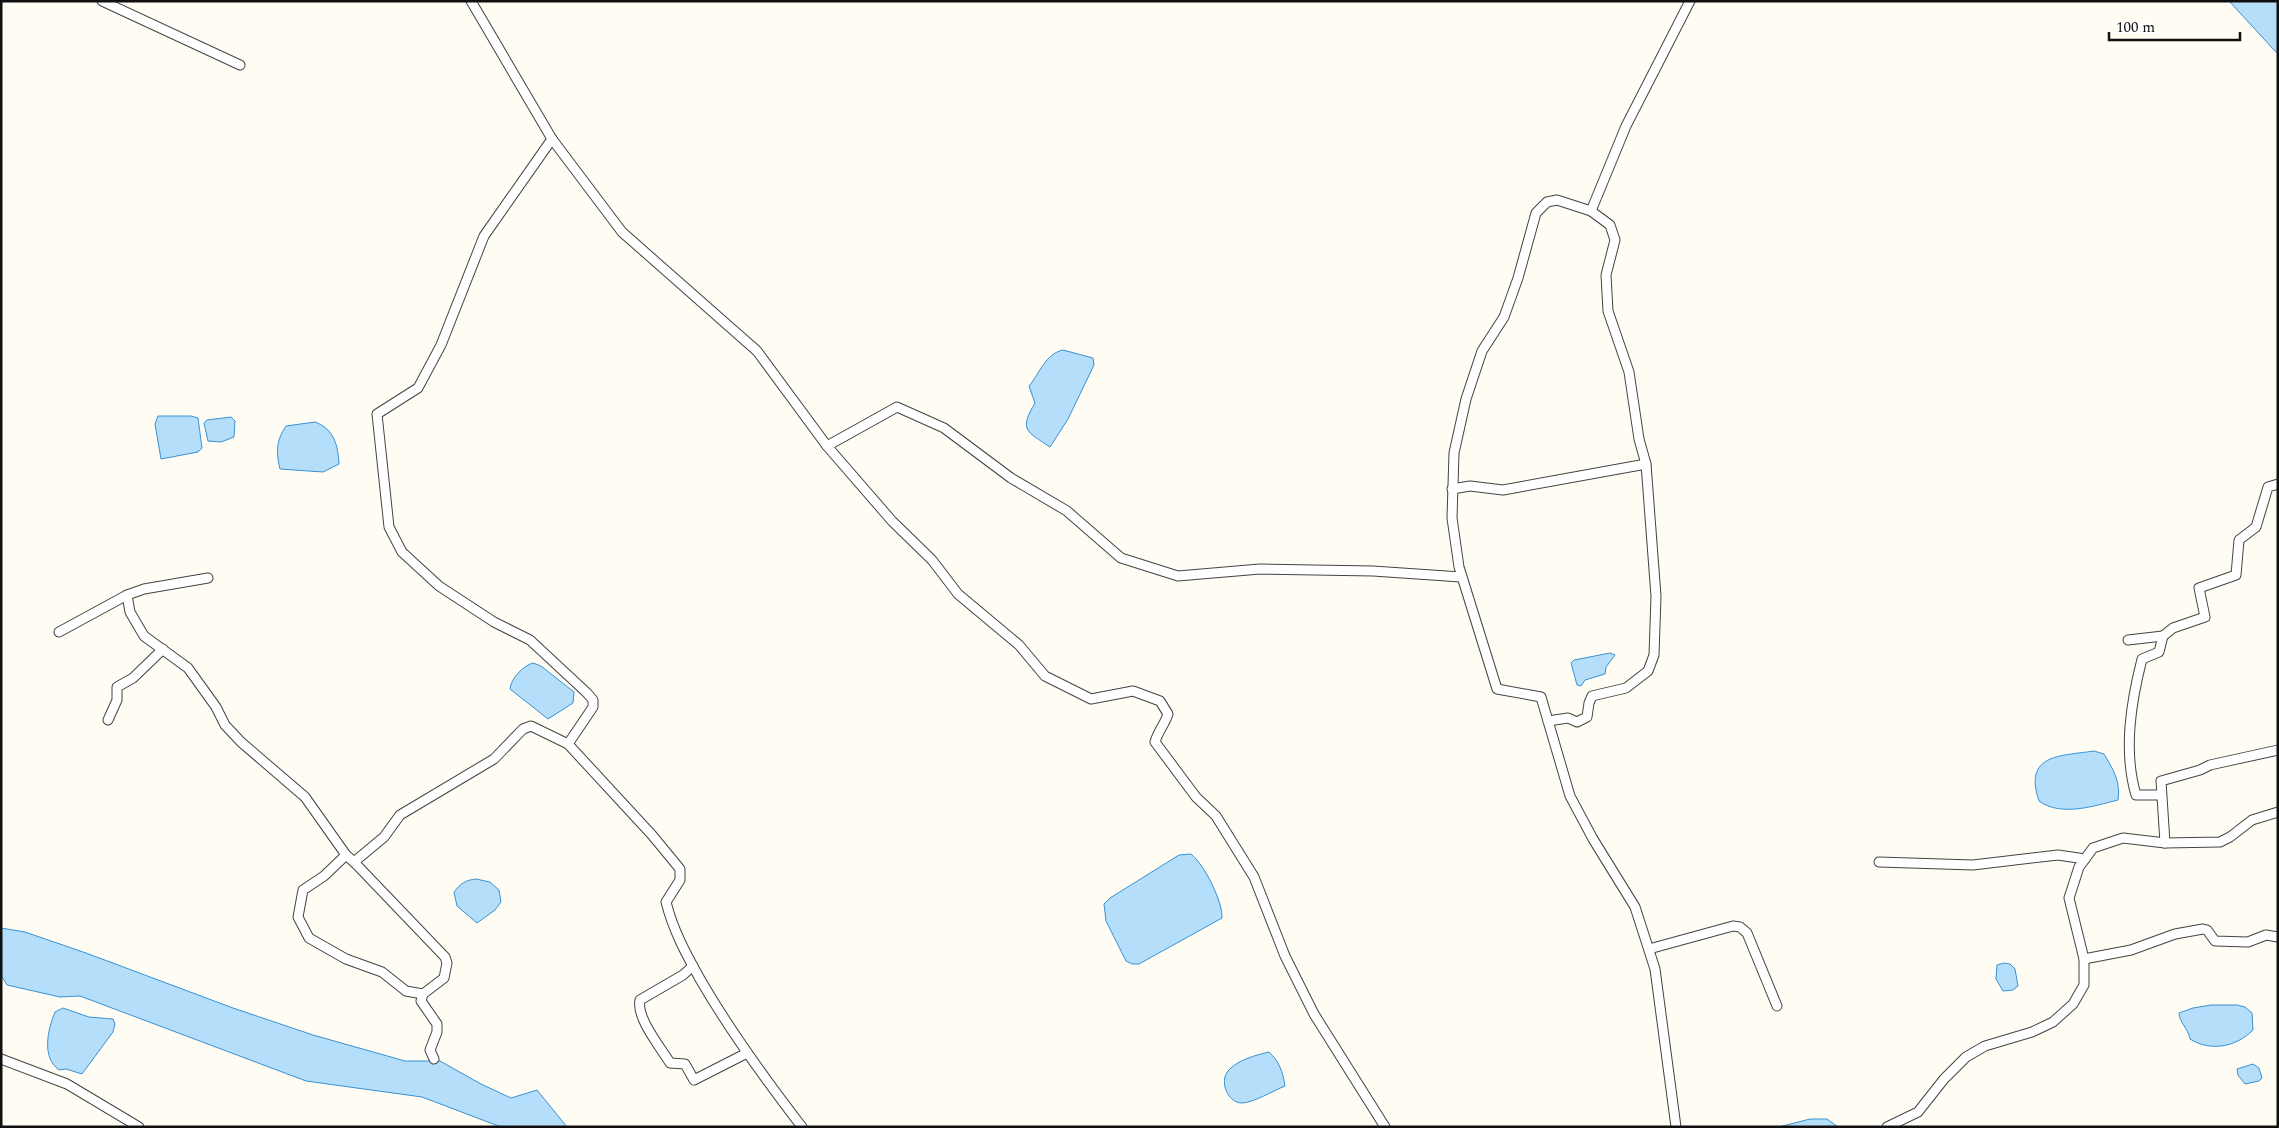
<svg xmlns="http://www.w3.org/2000/svg" width="2279" height="1128" viewBox="0 0 2279 1128" font-family="Spectral,serif">
  <rect width="100%" height="100%" fill="#fffdf3"/>
  <g fill="#b4def9" stroke="#3891d4">
    <polygon points="2229,1 2278,1 2278,53 2275,51"/>
    <path d="M1063,350L1093,358L1094,365L1068,419L1050,447C1026,431 1019,430 1035,403L1029,386C1040,373 1045,354 1063,350Z"/>
    <polygon points="158,416 191,416 198,418 202,448 198,452 161,459 155,424"/>
    <polygon points="231,417 235,421 234,437 221,442 208,441 204,423 207,420"/>
    <path d="M315,422C334,429 338,445 339,464L323,472L280,469C276,452 276,441 286,426Z"/>
    <polygon points="1610,653 1615,655 1606,667 1605,674 1585,680 1581,686 1577,685 1571,663 1574,660"/>
    <path d="M533,663L541,666L574,692L573,703L548,719L510,689C511,678 523,666 533,663Z"/>
    <path d="M2094,751L2104,754C2113,769 2121,782 2118,800C2094,806 2061,817 2039,801C2023,754 2060,756 2094,751Z"/>
    <path d="M1191,854C1204,864 1223,902 1222,918L1139,964H1132L1126,961L1106,921L1104,904L1110,898L1179,855Z"/>
    <path d="M476,879L490,882L499,890L501,902L495,910L477,923L457,906L454,892C461,883 466,880 476,879Z"/>
    <polygon points="1,928 25,932 86,953 233,1008 313,1035 405,1061 440,1061 481,1084 511,1098 537,1090 567,1127 501,1127 422,1097 306,1081 80,996 60,997 7,985 1,975"/>
    <polygon points="2004,963 2010,964 2015,969 2018,986 2013,990 2003,991 1996,979 1997,965"/>
    <path d="M2211,1005H2237L2245,1007L2252,1013L2253,1030C2236,1047 2211,1052 2190,1039C2188,1028 2179,1022 2179,1013L2193,1008Z"/>
    <path d="M63,1008L89,1017L113,1019L115,1024L113,1032L82,1074L66,1069L59,1070C41,1057 48,1029 55,1012Z"/>
    <path d="M1269,1052C1279,1061 1283,1072 1285,1086C1275,1090 1253,1103 1242,1103C1228,1103 1219,1082 1228,1071C1237,1060 1256,1055 1269,1052Z"/>
    <polygon points="2253,1064 2259,1068 2262,1078 2259,1081 2245,1084 2238,1075 2237,1069"/>
    <polygon points="1810,1119 1827,1119 1838,1127 1779,1127"/>
  </g>
  <g fill="none" stroke-linecap="round" stroke-linejoin="round">
    <defs>
      <g id="street">
        <polyline points="102,1 240,65"/>
        <polyline points="471,1 552,139 622,232 757,351 827,446 897,407 944,428 1011,478 1067,511 1121,558 1178,576 1260,569 1373,571 1461,577"/>
        <polyline points="552,139 484,236 441,345 418,388 377,414 389,527 402,552 439,586 494,622 530,640 587,693 593,700 593,707 568,744"/>
        <polyline points="1591,211 1610,225 1615,240 1606,275 1608,311 1629,372 1639,439 1646,464"/>
        <path d="M827,446L892,521L932,560L958,594L1019,645L1045,676L1091,699L1133,691L1160,701L1168,714C1165,724 1158,731 1155,742L1196,797L1216,816L1254,877L1285,956L1314,1014L1385,1127"/>
        <polyline points="1452,489 1470,486 1503,490 1646,464 1656,596 1654,655 1648,671 1626,688 1592,696 1589,703 1587,717 1577,722 1568,718 1548,721"/>
        <path d="M208,578L144,589L127,595L130,612L144,636L188,668L216,707L225,725L241,742L305,797L346,855L354,862L384,837L400,815L494,759L523,729L531,726L568,744L652,835L680,869V880L666,902C673,930 686,954 700,979C730,1031 765,1079 802,1127"/>
        <polyline points="59,632 127,595"/>
        <polyline points="2128,640 2163,636"/>
        <polyline points="108,720 117,700 117,687 133,678 163,649"/>
        <path d="M2161,795H2136C2123,751 2131,702 2142,659L2159,652L2163,636L2173,628L2205,617L2199,588L2236,575L2239,540L2256,527L2268,487L2278,484"/>
        <polyline points="2165,843 2161,781 2200,770 2210,765 2278,750"/>
        <polyline points="346,855 324,876 303,890 298,917 309,938 346,959 382,972 406,991 423,994"/>
        <polyline points="354,862 445,957 447,963 444,978 423,994 421,1001 437,1024 437,1032 430,1050 434,1059"/>
        <polyline points="1879,862 1973,865 2058,855 2085,859"/>
        <polyline points="1649,949 1733,926 1740,927 1747,933 1777,1006"/>
        <polyline points="2084,959 2131,950 2175,934 2203,929 2207,930 2215,941 2248,942 2266,935 2278,937"/>
        <path d="M693,966L683,975L640,1000C636,1018 661,1048 670,1063L685,1064L694,1080L747,1053"/>
        <polyline points="1,1059 67,1084 139,1127"/>
        <polyline points="1676,1127 1655,969 1635,907 1593,839 1570,796 1541,697 1497,689 1459,567 1452,518 1454,453 1466,399 1482,351 1504,317 1518,278 1536,213 1547,202 1557,200 1591,211 1626,126 1690,1"/>
        <polyline points="1887,1127 1918,1112 1944,1079 1966,1057 1985,1046 2032,1032 2053,1022 2073,1004 2084,985 2084,959 2069,898 2079,867 2093,848 2123,838 2165,843 2220,842 2230,837 2252,820 2278,812"/>
      </g>
    </defs>
    <use href="#street" stroke="#434343" stroke-width="11"/>
    <use href="#street" stroke="#fff" stroke-width="9"/>
  </g>
  <rect width="2279" height="1128" fill="none" stroke="#101010" stroke-width="5"/>
  <path d="M2109 32v8h131v-8" fill="none" stroke="#101010" stroke-width="2.5"/>
  <text x="2116" y="32" font-size="15" fill="#101010" stroke="#ffffff" stroke-width="4" paint-order="stroke">100 m</text>
</svg>
